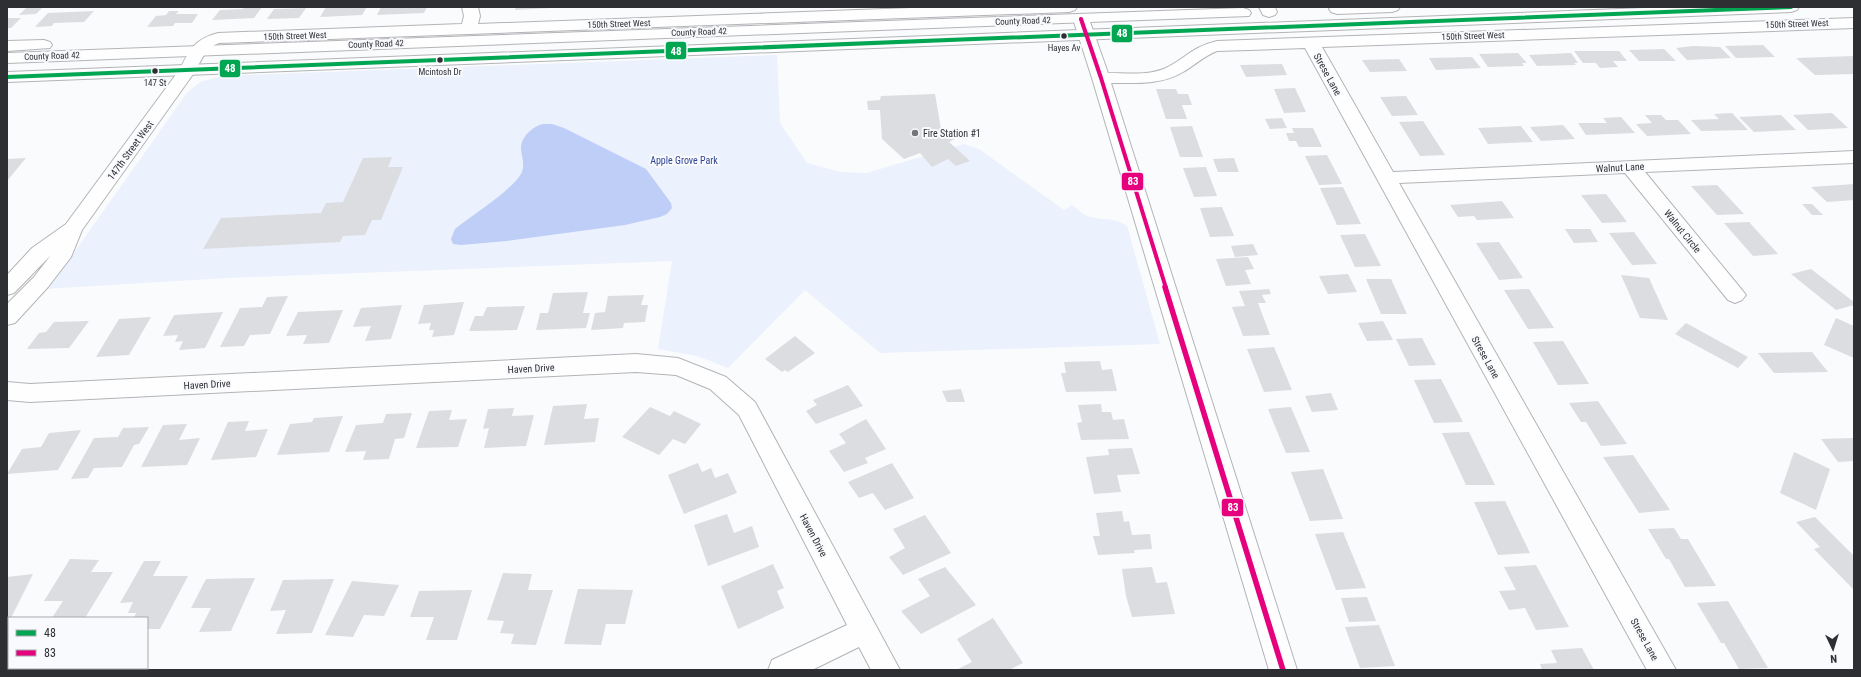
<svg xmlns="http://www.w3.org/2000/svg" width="1861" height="677" viewBox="0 0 1861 677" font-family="'Roboto Condensed',sans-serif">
  <rect width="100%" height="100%" fill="#fafbfc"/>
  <path fill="#ebf1fd" d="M777,55L780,123L807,163L840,172L867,173L964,144L979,149L1064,210L1072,205C1076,208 1079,211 1083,214C1097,222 1111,215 1127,226L1160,344L880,353L805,290L728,368L697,356L658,349L672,261L226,278L44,289L61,271L187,93L200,82L222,76Z"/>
  <path fill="#becef7" d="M543,124H552L564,128L646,169L671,203L672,208L667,214L660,217L625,225L507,241L461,245L453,244L451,239L455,229C471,216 511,191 521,174C526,164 521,157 521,147C522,136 533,126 543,124Z"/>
  <g fill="#dcdde0">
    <polygon points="27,7 43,7 36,14 19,15"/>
    <polygon points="244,7 262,7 254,18 212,20 220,10 243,9"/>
    <polygon points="326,7 367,7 362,15 320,17"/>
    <polygon points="381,7 427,7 424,13 377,15"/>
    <polygon points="516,7 552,7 552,8 515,10"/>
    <polygon points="306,8 299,18 267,19 274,9"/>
    <polygon points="94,11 84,22 54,23 52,26 35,27 48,13"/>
    <polygon points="169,11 179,11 176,14 198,14 192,23 175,23 173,26 147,27 156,16 166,15"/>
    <polygon points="7,18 21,18 11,28 7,28"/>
    <polygon points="1763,45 1775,57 1736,58 1725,46"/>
    <polygon points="1693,46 1720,47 1731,58 1687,60 1676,48"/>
    <polygon points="1664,49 1676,61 1639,61 1629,50"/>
    <polygon points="1574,51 1619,51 1627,61 1613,61 1618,67 1600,68 1596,63 1583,63"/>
    <polygon points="1518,53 1527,63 1522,63 1524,66 1488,67 1479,54"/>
    <polygon points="1571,53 1578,63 1574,63 1576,65 1537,66 1529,55"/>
    <polygon points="1854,56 1854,74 1815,75 1796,58"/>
    <polygon points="1472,57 1481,68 1436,70 1429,58"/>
    <polygon points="1399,59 1407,71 1370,72 1362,60"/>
    <polygon points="1282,64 1287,75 1246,77 1240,65"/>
    <polygon points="1295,88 1306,112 1284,113 1274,89"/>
    <polygon points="1156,89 1176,89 1178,94 1188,94 1192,105 1182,105 1187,119 1166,119"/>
    <polygon points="935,94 941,129 957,138 949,142 970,161 956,166 948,159 932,167 920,153 904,159 882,139 880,110 868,110 867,101 880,100 881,96"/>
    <polygon points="1406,96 1418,115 1392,116 1380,97"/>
    <polygon points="1732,113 1748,130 1701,131 1691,120 1719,119 1714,114"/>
    <polygon points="1832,113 1848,128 1808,130 1793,115"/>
    <polygon points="1645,115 1661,115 1666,120 1678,120 1691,134 1647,136 1636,124 1652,123"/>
    <polygon points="1781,115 1796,130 1754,132 1739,117"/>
    <polygon points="1621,117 1635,133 1586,135 1578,123 1607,123 1603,118"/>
    <polygon points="1282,118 1287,128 1270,129 1265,119"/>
    <polygon points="1423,121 1445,155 1420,156 1399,122"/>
    <polygon points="1563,125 1575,139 1541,141 1530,127"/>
    <polygon points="1192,126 1203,157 1180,157 1170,127"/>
    <polygon points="1521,126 1533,142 1488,144 1478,128"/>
    <polygon points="1292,128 1313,128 1322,147 1299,147 1296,141 1289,141 1286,133 1294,133"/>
    <polygon points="1327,155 1342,184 1319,185 1305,156"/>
    <polygon points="392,157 388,167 403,167 381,220 372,220 365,235 343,236 340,242 203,249 221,218 321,213 326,203 343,202 363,158"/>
    <polygon points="26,158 7,181 7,159"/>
    <polygon points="1234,158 1239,172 1218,172 1213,159"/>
    <polygon points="1206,167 1217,196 1194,197 1183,168"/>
    <polygon points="1854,184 1854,200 1827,202 1811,187"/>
    <polygon points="1717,185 1744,214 1717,215 1691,186"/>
    <polygon points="1343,187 1361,224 1337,225 1320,188"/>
    <polygon points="1606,194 1627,222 1602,223 1581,195"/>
    <polygon points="1502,201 1514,218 1477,220 1474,216 1458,217 1450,205"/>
    <polygon points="1802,204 1812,204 1823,215 1812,215"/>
    <polygon points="1222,207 1234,236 1210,237 1200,208"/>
    <polygon points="1749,222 1778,254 1753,256 1724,223"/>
    <polygon points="1565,229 1590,229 1598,242 1574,243"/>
    <polygon points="1634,232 1657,264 1632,265 1609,233"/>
    <polygon points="1365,234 1381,266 1355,267 1340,235"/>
    <polygon points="1499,242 1523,278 1499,280 1476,243"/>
    <polygon points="1253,244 1258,255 1235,257 1231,246"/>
    <polygon points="1248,257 1254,269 1245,270 1251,284 1226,286 1216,259"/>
    <polygon points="1811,269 1854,302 1854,305 1836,310 1791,274"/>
    <polygon points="1348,274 1357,292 1328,294 1319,276"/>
    <polygon points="1621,275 1649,278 1668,320 1640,318"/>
    <polygon points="1366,279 1391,279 1407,314 1381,314"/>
    <polygon points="1269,289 1271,294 1262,295 1266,303 1258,303 1270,335 1243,336 1232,307 1245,306 1239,291"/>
    <polygon points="1529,289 1554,328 1528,329 1504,290"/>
    <polygon points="588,292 583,313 590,313 586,328 536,330 540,313 548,313 553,293"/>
    <polygon points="644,295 641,305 648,305 645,322 624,323 623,328 591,330 595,313 605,312 608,296"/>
    <polygon points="288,296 270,334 250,335 244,346 220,347 240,308 262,307 267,297"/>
    <polygon points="464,302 454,335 432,337 434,330 429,330 431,323 418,324 424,305"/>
    <polygon points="402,305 391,339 365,341 371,326 353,327 361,308"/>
    <polygon points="525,306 517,330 469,331 475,316 483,316 487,307"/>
    <polygon points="343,310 329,343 303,344 307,335 286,336 298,312"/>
    <polygon points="223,312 205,348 179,350 183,341 175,342 178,335 163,336 174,315"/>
    <polygon points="151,317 129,355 96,357 119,319"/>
    <polygon points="1836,318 1854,326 1854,358 1824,345"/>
    <polygon points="89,321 69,348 27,349 39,333 46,332 54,322"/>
    <polygon points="1383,321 1393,340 1367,341 1358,323"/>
    <polygon points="1686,323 1748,357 1738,368 1675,334"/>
    <polygon points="795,336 815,353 788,372 785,370 782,372 765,359"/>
    <polygon points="1422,338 1436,365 1409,366 1396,339"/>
    <polygon points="1563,341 1589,384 1558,385 1533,342"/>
    <polygon points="1274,347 1292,390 1264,392 1247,349"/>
    <polygon points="1812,352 1828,372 1774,373 1758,353"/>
    <polygon points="1100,361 1102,370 1112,369 1117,391 1066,392 1061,373 1066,373 1064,362"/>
    <polygon points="1441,379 1463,422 1434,423 1414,380"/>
    <polygon points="848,385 863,406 816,424 806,411 817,405 813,400"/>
    <polygon points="961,389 965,402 947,402 942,391"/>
    <polygon points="1331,393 1338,410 1312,412 1305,396"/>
    <polygon points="1598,401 1627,444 1601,446 1586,422 1581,422 1569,403"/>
    <polygon points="587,404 584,419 599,418 595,442 544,445 553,406"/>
    <polygon points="1101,404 1102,412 1111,412 1113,420 1124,419 1129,439 1081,440 1077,423 1082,422 1078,405"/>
    <polygon points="650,407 670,416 674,411 701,424 685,444 673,439 659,455 622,437"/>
    <polygon points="1291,407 1310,452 1286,453 1268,409"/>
    <polygon points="514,408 512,416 534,415 526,446 484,448 489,428 483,429 488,409"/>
    <polygon points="452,410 449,420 467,419 458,447 416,448 429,411"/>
    <polygon points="412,413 404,438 395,439 389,459 363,460 366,451 345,452 356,425 383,423 386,414"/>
    <polygon points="343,416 329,452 277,455 290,424 312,422 314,418"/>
    <polygon points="866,419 886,449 865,458 868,463 844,472 829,451 846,443 839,434"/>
    <polygon points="249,421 245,431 268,429 256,457 211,460 228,422"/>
    <polygon points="187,424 179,440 200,438 187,465 141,467 163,425"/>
    <polygon points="149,427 139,444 134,445 122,467 94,468 88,478 71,479 94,438 118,437 123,428"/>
    <polygon points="81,430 58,470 7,474 22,449 41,447 49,433"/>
    <polygon points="1469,432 1495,485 1466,485 1442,433"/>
    <polygon points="1854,438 1854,461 1838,462 1821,439"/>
    <polygon points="1132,448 1140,474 1117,475 1121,492 1094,494 1086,457 1109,455 1108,449"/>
    <polygon points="1794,452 1830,469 1816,510 1780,493"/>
    <polygon points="1633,455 1670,510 1639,513 1603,457"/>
    <polygon points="698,463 702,472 711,468 715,478 728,473 737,493 684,514 668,475"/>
    <polygon points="892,463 914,498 885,510 873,493 859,498 848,482"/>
    <polygon points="1323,469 1343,519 1310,521 1291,472"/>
    <polygon points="1505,501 1530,553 1498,555 1474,502"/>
    <polygon points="1122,511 1124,522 1129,521 1132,535 1150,534 1152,549 1134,550 1135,553 1098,555 1093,536 1100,536 1096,513"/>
    <polygon points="727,514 734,533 752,526 759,547 708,566 694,525"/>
    <polygon points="925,515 951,553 903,575 889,557 905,548 893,529"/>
    <polygon points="1815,517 1854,556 1854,590 1814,549 1820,547 1796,522"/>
    <polygon points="1674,528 1681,539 1688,539 1716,586 1685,587 1669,559 1666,559 1648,529"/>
    <polygon points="1343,532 1366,588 1336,590 1315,534"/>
    <polygon points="70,559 99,560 91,572 113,572 85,618 52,618 63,601 44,601"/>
    <polygon points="144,561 161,561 153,576 188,576 160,629 147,629 147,618 134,618 136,613 128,613 133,602 120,603"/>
    <polygon points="773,564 784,588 777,591 784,608 738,629 721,586"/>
    <polygon points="1536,565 1569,627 1536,630 1525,608 1509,610 1499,591 1516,590 1504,567"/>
    <polygon points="945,567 976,605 921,634 901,611 930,596 918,579"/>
    <polygon points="1152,567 1156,583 1167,582 1175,614 1132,617 1126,596 1122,569"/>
    <polygon points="503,573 532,574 528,590 553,590 536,645 511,644 514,634 500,633 504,621 487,620"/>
    <polygon points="33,574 11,618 9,618 9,623 7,623 7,577"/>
    <polygon points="255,578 231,631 199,632 211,608 191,608 206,579"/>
    <polygon points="334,579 312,633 276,634 286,610 270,611 283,580"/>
    <polygon points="352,581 399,585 384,616 364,615 353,637 325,635"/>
    <polygon points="578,589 633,590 625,624 606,624 601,645 564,644"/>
    <polygon points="472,590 457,640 426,640 434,617 410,617 419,591"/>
    <polygon points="1367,597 1376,621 1349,622 1341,598"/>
    <polygon points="1728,601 1768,668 1739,669 1724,643 1721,643 1697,603"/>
    <polygon points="993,618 1023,663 1009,670 956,670 972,662 957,639"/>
    <polygon points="1379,625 1395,666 1360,668 1345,627"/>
    <polygon points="1582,648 1594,670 1542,670 1540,664 1557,663 1551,650"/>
  </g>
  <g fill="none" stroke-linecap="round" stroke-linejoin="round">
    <defs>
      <g id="minor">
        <path d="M462,7H478L480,16L478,24L939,7H1077L1075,10L1069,12L219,43C206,48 202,58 196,70L82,230L71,257L48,287L15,323L7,325V304L34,277L51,255L14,293L7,295V275L32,248L66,224L180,69C190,49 195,39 218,33L462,24L464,16Z"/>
        <polygon points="1259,7 1275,7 1277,12 1275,15 1269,17 1263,15"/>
        <path d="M1081,14L1087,16L1089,19L1108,73C1126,73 1149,76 1166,68C1186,58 1192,47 1217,41L1854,18V28L1322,47L1393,172L1854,151V163L1645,172L1742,290L1746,295L1742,300L1735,303L1728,300L1625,173L1399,183L1676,670H1647L1305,48L1217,51C1204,56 1195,65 1183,72C1162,85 1135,83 1111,83L1297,670H1269L1092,78L1073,19L1075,16Z"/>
        <polygon points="44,40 50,42 52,45 50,48 7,51 7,41"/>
        <polygon points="636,354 678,358 726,377 755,402 900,670 871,670 859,647 812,670 768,670 772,660 847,625 739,415 710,389 676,375 636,372 30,402 7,400 7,382 30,384"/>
      </g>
      <g id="highway">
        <polygon points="1331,7 1400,7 1398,10 1392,12 1337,14 1331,12 1329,9"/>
        <polygon points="1670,7 1799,7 1797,10 1791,12 7,82 7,72"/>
        <polygon points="1243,8 1249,10 1251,13 1249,16 7,63 7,53"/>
      </g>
    </defs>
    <use href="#minor" stroke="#b2b4b7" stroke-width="2"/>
    <use href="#highway" stroke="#b2b4b7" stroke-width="2"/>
    <use href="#minor" fill="#fefeff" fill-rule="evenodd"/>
    <use href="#highway" fill="#fefeff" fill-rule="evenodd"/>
    <defs>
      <polyline id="bus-1" points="7,77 1791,7"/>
      <polyline id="bus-2-far1" points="1081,19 1101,78 1166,288"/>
      <polyline id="bus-2" points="1165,287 1283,670"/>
    </defs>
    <use href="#bus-1" stroke="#f9fafd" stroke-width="6"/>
    <use href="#bus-2-far1" stroke="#f9fafd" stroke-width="6"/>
    <use href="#bus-2" stroke="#f9fafd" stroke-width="8"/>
    <use href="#bus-1" stroke="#00a651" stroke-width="4"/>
    <use href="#bus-2-far1" stroke="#e5007d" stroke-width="4"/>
    <use href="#bus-2" stroke="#e5007d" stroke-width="5.5"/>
  </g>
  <g fill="#2d2f33" stroke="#f9fafd" stroke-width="1.5">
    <circle cx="1064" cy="36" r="3.5"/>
    <circle cx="440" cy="60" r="3.5"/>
    <circle cx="155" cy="71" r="3.5"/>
  </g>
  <circle fill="#757679" stroke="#f9fafd" stroke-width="1.5" cx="915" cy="133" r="4"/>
  <g text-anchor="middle" stroke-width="4" stroke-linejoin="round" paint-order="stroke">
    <g font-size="9" fill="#2d2f33" stroke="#f9fafd">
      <text transform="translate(1023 21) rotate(-2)" y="3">County Road 42</text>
      <text transform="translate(619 24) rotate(-2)" y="3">150th Street West</text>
      <text transform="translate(1797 24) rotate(-2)" y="3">150th Street West</text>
      <text transform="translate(699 32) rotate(-2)" y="3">County Road 42</text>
      <text transform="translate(295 36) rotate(-2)" y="3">150th Street West</text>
      <text transform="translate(1473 36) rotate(-2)" y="3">150th Street West</text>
      <text transform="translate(376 44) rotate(-2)" y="3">County Road 42</text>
      <text transform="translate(52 56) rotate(-2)" y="3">County Road 42</text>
    </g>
    <g font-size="9" fill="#2d2f33" stroke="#f9fafd">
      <text x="1064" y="51">Hayes Av</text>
      <text x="440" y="75">Mcintosh Dr</text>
      <text x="155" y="86">147 St</text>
    </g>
    <g font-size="10" fill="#2d2f33" stroke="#f9fafd">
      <text transform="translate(1328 74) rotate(61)" y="4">Strese Lane</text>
      <text transform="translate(130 150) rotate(-54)" y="4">147th Street West</text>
      <text transform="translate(1620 167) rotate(-3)" y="4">Walnut Lane</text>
      <text transform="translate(1683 231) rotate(51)" y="4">Walnut Circle</text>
      <text transform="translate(1486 357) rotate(61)" y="4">Strese Lane</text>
      <text transform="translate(531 368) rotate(-3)" y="4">Haven Drive</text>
      <text transform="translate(207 384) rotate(-3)" y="4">Haven Drive</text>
      <text transform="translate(814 535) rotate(62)" y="4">Haven Drive</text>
      <text transform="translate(1645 639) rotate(61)" y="4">Strese Lane</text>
    </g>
    <g font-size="10" fill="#2d2f33" stroke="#f9fafd" text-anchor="start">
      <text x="923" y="137">Fire Station #1</text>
    </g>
    <g font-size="10" fill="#2f4698" stroke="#f9fafd">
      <text x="684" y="164">Apple Grove Park</text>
    </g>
  </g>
  <g stroke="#f9fafd" stroke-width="1.5">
    <rect x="1111" y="24" width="22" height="19" rx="4" fill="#00a651"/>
    <rect x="665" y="41" width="22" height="19" rx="4" fill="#00a651"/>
    <rect x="219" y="59" width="22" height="19" rx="4" fill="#00a651"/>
    <rect x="1121" y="172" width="23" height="19" rx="4" fill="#e5007d"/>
    <rect x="1221" y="498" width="23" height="19" rx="4" fill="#e5007d"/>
  </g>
  <g font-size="11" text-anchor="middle" font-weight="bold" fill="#fff">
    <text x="1122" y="37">48</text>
    <text x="676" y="55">48</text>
    <text x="230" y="72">48</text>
    <text x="1133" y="185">83</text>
    <text x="1233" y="511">83</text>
  </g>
  <rect width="1861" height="677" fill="none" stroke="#2d2f33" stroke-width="16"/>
  <rect x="8" y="617" width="140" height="52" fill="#f9fafd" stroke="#a7a9ac"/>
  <rect x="16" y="630" width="20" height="6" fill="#00a651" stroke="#a7a9ac"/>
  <text x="44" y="637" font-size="12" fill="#2d2f33">48</text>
  <rect x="16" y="650" width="20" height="6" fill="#e5007d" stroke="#a7a9ac"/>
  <text x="44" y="657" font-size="12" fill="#2d2f33">83</text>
  <g transform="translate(1833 649) rotate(176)" stroke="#f9fafd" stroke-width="3" paint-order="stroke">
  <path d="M0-3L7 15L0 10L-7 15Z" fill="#2d2f33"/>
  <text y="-6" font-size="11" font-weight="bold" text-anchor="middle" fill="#2d2f33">N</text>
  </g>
</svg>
